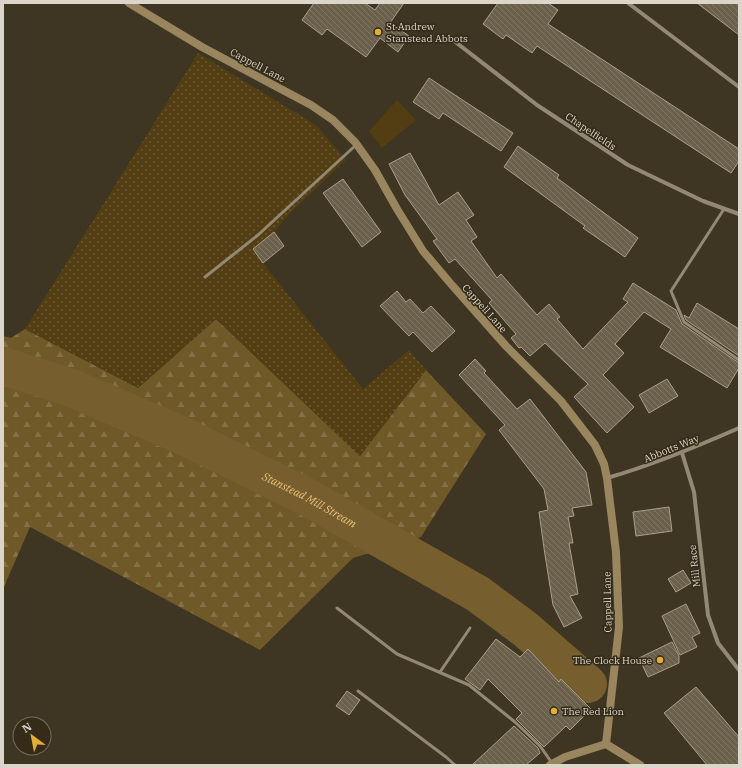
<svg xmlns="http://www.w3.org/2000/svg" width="742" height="768" viewBox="0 0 742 768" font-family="'IBM Plex Serif',serif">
  <defs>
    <pattern id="forest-firs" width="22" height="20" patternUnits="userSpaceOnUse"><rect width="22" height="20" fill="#705929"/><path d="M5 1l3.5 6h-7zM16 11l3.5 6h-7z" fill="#847047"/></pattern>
    <pattern id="garden-dots" width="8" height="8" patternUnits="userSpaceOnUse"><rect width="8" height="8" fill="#523e12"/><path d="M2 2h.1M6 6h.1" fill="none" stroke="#6a5933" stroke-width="1.8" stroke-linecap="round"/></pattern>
    <pattern id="building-back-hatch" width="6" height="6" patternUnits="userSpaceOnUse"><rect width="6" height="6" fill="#6b604c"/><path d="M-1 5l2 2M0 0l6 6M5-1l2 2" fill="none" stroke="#807664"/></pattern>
  </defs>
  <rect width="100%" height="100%" fill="#3e3522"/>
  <polygon fill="#523e12" points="397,100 416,120 382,148 369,131"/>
  <polygon fill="url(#forest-firs)" points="216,319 360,456 426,370 486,434 421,537 353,558 260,650 30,527 3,589 3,336 11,338 25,329 138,388"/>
  <polygon fill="url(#garden-dots)" points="198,53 316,125 346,160 290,213 274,232 284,246 263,263 363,389 409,350 426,370 360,456 216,319 138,388 25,329"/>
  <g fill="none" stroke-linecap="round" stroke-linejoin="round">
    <path stroke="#765e2f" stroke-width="38" id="s1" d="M3,366L69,387L181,435L305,496L478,594L525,629L588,684"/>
  </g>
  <g fill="url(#building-back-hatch)" stroke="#aa9f89">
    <polygon points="314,3 365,3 375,10 380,3 404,3 390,23 409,36 398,52 380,38 366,57 327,29 322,35 302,20"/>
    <polygon points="498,3 548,3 558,10 548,24 739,149 739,161 731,173 537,46 532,53 506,35 503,39 483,24"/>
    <polygon points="697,3 739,3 739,35"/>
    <polygon points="429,78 513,133 501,151 443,113 439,119 413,102"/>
    <polygon points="518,146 559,175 557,178 638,238 625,257 583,228 585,226 504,167"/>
    <polygon points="410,153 439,205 458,192 474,215 466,220 477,237 471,241 497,278 501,274 537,315 549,304 560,317 557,319 583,349 628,302 623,299 633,283 676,310 682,324 739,363 739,368 727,388 660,347 671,329 644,312 615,344 624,353 603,375 634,407 607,433 574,397 588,384 545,343 530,356 521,347 519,348 511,338 516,334 489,303 492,300 455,259 449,263 433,241 437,239 405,195 389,164"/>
    <polygon points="343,179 381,232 362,247 323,193"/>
    <polygon points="274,232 284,246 263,263 253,249"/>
    <polygon points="397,291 406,302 410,299 423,313 431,306 455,331 432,352 413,332 409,336 380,306"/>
    <polygon points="697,303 739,329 739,356 686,320 684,315 689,318"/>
    <polygon points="475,359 486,371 484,373 517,409 530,399 586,472 592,505 572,508 574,516 568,517 573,543 569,543 578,594 570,596 582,618 564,627 553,605 545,555 539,512 548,510 544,489 499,430 505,425 459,375"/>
    <polygon points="667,379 678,396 649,413 639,395"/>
    <polygon points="669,507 672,531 636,536 633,512"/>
    <polygon points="683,570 691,583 676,592 668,579"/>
    <polygon points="686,604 700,633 692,637 697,647 680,655 662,616"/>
    <polygon points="496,639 520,657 528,649 559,682 561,679 591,709 570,730 566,726 544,747 516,719 522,713 488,679 480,690 465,679"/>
    <polygon points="672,642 679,656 679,663 648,677 639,658"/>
    <polygon points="696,687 739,737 739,765 707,765 664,713"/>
    <polygon points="347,691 360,700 349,715 336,706"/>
    <polygon points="514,726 538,748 540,753 526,765 472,765"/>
  </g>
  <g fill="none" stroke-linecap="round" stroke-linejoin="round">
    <g stroke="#938873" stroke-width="3">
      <polyline points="724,209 671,291 684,322 739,360"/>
      <polyline points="205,277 258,235 356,145"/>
      <polyline points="337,608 397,654 469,685 515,722 540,746 552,763"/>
      <polyline points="440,672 470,628"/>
      <polyline points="358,691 446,757 455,765"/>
    </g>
    <g stroke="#938873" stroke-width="4">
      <polyline points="628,3 739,87"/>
      <polyline points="449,37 537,105 628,165 703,201 739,214"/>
      <polyline points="682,453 694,492 708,615 718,643 739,670"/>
      <path d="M607,478C653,465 696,447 739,428"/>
    </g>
    <g stroke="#99865f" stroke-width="8">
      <polyline points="129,3 202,47 311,105 333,120 355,142 375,170 397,209 423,251 451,284 506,346 561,401 595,445 604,464 607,478 616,552 619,627 606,744"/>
      <polyline points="606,744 640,765"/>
      <polyline points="550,765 565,757 606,744"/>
    </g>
  </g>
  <g fill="#e3ae35" stroke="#342b18" stroke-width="1.5">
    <circle cx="378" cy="32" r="4"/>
    <circle cx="660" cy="660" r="4"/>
    <circle cx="554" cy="711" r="4"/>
  </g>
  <g text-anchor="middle" stroke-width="3" stroke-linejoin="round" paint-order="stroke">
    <g font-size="10" fill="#dcd6ca" stroke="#342b18" text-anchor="start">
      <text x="386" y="30">St Andrew<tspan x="386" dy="12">Stanstead Abbots</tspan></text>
      <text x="652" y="664" text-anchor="end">The Clock House</text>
      <text x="562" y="715">The Red Lion</text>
    </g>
    <g font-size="10" fill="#dcd6ca" stroke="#342b18">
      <text transform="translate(258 65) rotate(28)" y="4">Cappell Lane</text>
      <text transform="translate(591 131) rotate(34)" y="4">Chapelfields</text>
      <text transform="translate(485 308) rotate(48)" y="4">Cappell Lane</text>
      <text transform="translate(671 448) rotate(-22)" y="4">Abbotts Way</text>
      <text transform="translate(694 566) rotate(-96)" y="4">Mill Race</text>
      <text transform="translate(607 602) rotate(-91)" y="4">Cappell Lane</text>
    </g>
    <g font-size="11" font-style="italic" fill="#e8c278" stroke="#342b18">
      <text dy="4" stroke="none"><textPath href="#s1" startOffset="335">Stanstead Mill Stream</textPath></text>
    </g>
  </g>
  <rect width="742" height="768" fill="none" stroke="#dcd6ca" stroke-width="8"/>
  <g transform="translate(32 736) rotate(328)"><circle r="19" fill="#342b18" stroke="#776f5f"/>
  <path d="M0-3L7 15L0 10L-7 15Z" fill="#e3ae35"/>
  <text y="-6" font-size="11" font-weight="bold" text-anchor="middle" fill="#dcd6ca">N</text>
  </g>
</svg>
